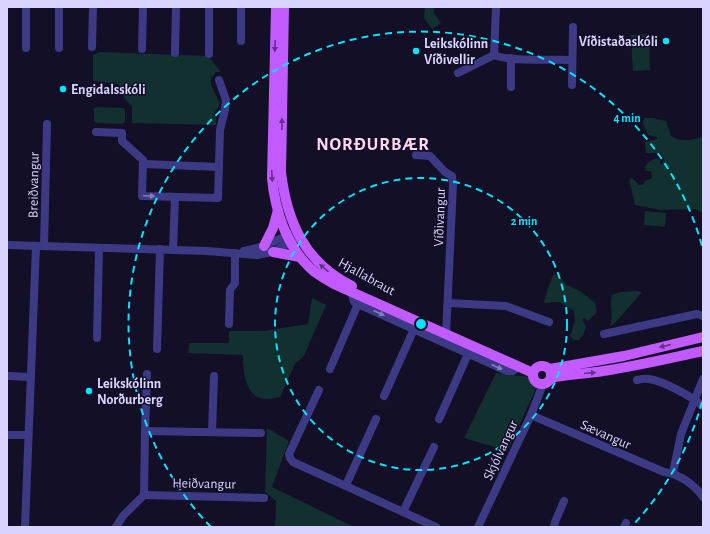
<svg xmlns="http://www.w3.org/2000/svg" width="710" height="534" viewBox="0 0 710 534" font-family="'Alegreya Sans',sans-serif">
  <rect width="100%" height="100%" fill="#130f26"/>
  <g fill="#12302f">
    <polygon points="425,7 434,7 434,13 441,23 432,29 424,18"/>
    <polygon points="649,34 650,70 633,71 631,35"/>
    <path d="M100,52L208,56L221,72H216L211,78V85L220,104L213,115L216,117V125L132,123V106C125,100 121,94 118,84L93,81V55Z"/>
    <polygon points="96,107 123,108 125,110 125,122 122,124 96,123 94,121 94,109"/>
    <path d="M644,118H653L666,121L671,136C680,142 693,141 703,136V213L695,209L660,210L635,205L629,179L632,178L639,185L644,184L645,181L652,178L651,171H646L645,167L649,162L656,158L660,160V164H662L664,159L661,153H646L645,142L657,139V137L648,135L643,124Z"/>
    <polygon points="645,211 666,213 665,227 644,225"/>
    <path d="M554,274L559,276L567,285L582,292L595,303L597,312L588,321L584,318L582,319L586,327L583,335L579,340H574L570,337L575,321L574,311L559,302L544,303C545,297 551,278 554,274Z"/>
    <path d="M637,291L642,292L616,322L610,326C614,316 609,305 612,295L621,292Z"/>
    <path d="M312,298L326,305L304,356L295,364L280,397C276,398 271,399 267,399C245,399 243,371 243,355L188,353L189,343H229V331H263L308,324Z"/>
    <polygon points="496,373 530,377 537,386 509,448 501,449 464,438"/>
    <polygon points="267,428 289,441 272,487 354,527 275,527 276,501 265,492"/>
  </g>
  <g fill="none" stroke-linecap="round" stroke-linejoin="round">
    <g stroke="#3d3a85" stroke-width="8">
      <polyline points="209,7 209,54"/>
      <path d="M496,7L494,55C509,62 554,59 572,60"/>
      <polyline points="241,41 241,7"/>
      <polyline points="92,47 93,7"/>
      <polyline points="26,48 26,7"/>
      <polyline points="59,48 59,7"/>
      <polyline points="142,49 143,7"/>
      <polyline points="175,53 176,7"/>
      <polyline points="511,58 511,87"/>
      <polyline points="458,73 494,55"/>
      <polyline points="572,85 573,27"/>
      <polyline points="96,132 122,133 122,141 143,160 142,196 218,198 220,130 225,110 226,100 219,80"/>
      <polyline points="416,155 430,156 445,172 452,176 453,184 446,335"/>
      <polyline points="143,164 219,167"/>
      <polyline points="7,245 207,251 257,255 273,252 296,239"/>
      <polyline points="44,246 47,124"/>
      <polyline points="173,250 175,197"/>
      <polyline points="244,251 264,246 293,233"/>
      <polyline points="351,291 354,302 358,304 507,371 513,371 519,367"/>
      <polyline points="448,303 506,306 549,322"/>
      <polyline points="229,324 230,290 235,283 235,253"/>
      <polyline points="604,334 697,314 703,316"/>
      <polyline points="97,338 99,248"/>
      <polyline points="157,349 160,249"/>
      <polyline points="330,369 358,304"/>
      <polyline points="7,376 30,377"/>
      <path d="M637,380C641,379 645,378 649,379C664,381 692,397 703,406"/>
      <polyline points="319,390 289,454 290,458 293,462 436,527"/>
      <polyline points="384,396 414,329"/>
      <path d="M531,415L664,472C679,474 694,484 703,497"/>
      <polyline points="439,419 468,354"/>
      <polyline points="145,431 147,374"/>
      <polyline points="212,432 214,376"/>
      <polyline points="7,435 28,435"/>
      <polyline points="673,473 681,434 703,379"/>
      <polyline points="346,485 376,419"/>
      <polyline points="144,495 264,498"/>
      <polyline points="403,512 434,447"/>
      <polyline points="25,527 36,246"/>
      <polyline points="116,527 123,516 144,495 145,431 261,433"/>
      <polyline points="478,527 531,415 543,384"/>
      <polyline points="554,527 555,522 564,501"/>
      <polyline points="624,527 626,523"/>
    </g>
    <g stroke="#c25bff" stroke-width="10">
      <path d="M276,7L272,178C275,210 286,245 310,268C317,275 327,280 336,285L533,373"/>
      <path d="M284,7L281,172C287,222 305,263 352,286"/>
      <polyline points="264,246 273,228 278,210"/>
      <polyline points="273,252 300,257"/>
      <circle cx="542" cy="375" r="9"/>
      <polyline points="550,369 624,356 703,337"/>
      <path d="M551,378C568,374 586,374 603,371C637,366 670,358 703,351"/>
    </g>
  </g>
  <defs><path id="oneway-solid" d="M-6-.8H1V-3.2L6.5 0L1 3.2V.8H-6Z"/></defs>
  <g fill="#623188">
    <use href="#oneway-solid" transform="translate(275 46) rotate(92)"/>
    <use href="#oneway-solid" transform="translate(282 124) rotate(-90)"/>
    <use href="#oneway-solid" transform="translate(272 176) rotate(87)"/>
    <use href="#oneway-solid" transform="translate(324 268) rotate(-140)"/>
    <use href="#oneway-solid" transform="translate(665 346) rotate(167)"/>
    <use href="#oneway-solid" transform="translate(590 373) rotate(-5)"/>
  </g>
  <g fill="#837fbc">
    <use href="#oneway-solid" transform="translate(149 196) rotate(3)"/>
    <use href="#oneway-solid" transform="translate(379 313) rotate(24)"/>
    <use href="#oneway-solid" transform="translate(497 367) rotate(24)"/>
  </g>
  <g fill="none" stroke="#00e5ff" stroke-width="2" stroke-dasharray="7 5">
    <circle cx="421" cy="324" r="146"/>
    <path d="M702 402A292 292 0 0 1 631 527M211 527A292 292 0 1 1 702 246"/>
  </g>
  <g fill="#00e5ff" stroke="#130f26" stroke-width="1.5">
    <circle cx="666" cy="41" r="4"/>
    <circle cx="416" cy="51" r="4"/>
    <circle cx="63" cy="89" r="4"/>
    <circle cx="89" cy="391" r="4"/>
  </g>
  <g text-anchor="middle" stroke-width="3" stroke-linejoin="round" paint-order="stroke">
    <g font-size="14" font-weight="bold" fill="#d9d4ff" stroke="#130f26" text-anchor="start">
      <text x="658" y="46" text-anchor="end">Víðistaðaskóli</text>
      <text x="424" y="48">Leikskólinn<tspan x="424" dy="16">Víðivellir</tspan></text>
      <text x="71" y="94">Engidalsskóli</text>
      <text x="97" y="388">Leikskólinn<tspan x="97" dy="16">Norðurberg</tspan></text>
    </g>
    <g font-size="14" fill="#d9d4ff" stroke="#130f26">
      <text transform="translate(33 185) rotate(-89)" y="5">Breiðvangur</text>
      <text transform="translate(439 217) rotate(-88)" y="5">Víðivangur</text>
      <text transform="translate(367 276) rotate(29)" y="5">Hjallabraut</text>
      <text transform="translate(606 434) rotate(24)" y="5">Sævangur</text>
      <text transform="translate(500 450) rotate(-65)" y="5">Skjólvangur</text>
      <text transform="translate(204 483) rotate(1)" y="5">Heiðvangur</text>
    </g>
    <g font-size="18" font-weight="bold" letter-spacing="1" fill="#ffd6f0" stroke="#130f26">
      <text x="373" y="150">NORÐURBÆR</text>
    </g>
  </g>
  <circle cx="421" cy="324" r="6" fill="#00e5ff" stroke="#130f26" stroke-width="2"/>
  <g font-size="12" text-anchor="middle" font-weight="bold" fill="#00e5ff" stroke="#130f26" stroke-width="3" stroke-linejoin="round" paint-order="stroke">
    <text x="627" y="122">4 min</text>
    <text x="524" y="225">2 min</text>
  </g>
  <rect width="710" height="534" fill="none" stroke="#d9d4ff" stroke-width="16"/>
</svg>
